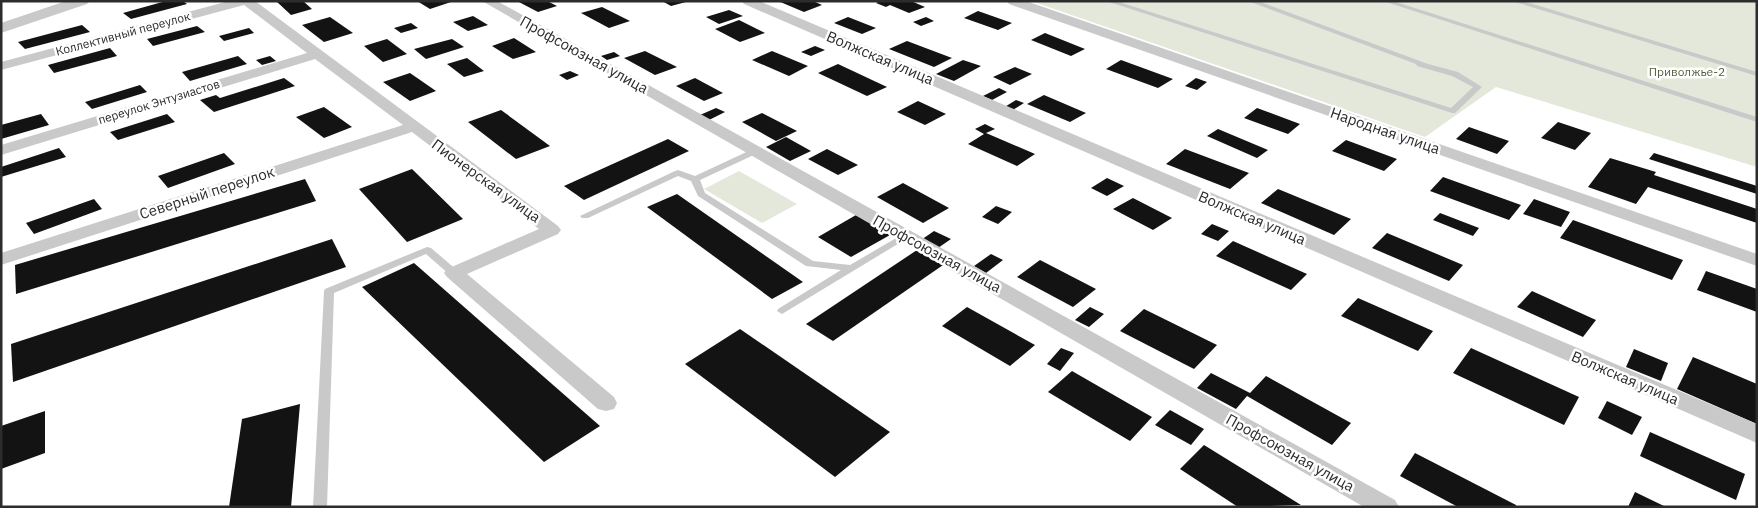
<svg xmlns="http://www.w3.org/2000/svg" width="1758" height="508" viewBox="0 0 1758 508" font-family="'IBM Plex Sans',sans-serif">
  <rect width="100%" height="100%" fill="#fff"/>
  <g fill="#e4e8da">
    <polygon points="1031,1 1757,1 1757,167 1496,87 1425,137"/>
    <polygon points="739,171 797,204 762,223 704,189"/>
  </g>
  <g fill="#131313">
    <polygon points="166,1 183,1 187,4 131,19 123,13"/>
    <polygon points="276,1 303,1 312,9 291,15"/>
    <polygon points="417,1 449,1 451,2 430,9"/>
    <polygon points="517,1 547,1 557,6 538,12"/>
    <polygon points="662,1 685,1 686,2 671,6"/>
    <polygon points="778,1 813,1 822,5 804,12"/>
    <polygon points="880,1 911,1 925,7 909,13 890,5 886,7 876,3"/>
    <polygon points="602,7 630,21 609,28 581,13"/>
    <polygon points="729,10 743,16 719,24 706,17"/>
    <polygon points="978,11 1012,23 998,30 964,18"/>
    <polygon points="473,16 488,25 468,31 453,22"/>
    <polygon points="330,17 353,33 324,42 302,25"/>
    <polygon points="848,17 876,28 862,34 834,23"/>
    <polygon points="926,17 934,21 921,26 913,22"/>
    <polygon points="739,20 765,33 740,42 715,29"/>
    <polygon points="411,23 418,28 401,33 394,28"/>
    <polygon points="82,25 90,32 25,49 18,42"/>
    <polygon points="197,26 205,32 153,46 147,39"/>
    <polygon points="249,28 254,33 224,41 219,36"/>
    <polygon points="1045,33 1085,49 1071,56 1031,40"/>
    <polygon points="514,38 536,52 513,59 492,46"/>
    <polygon points="387,39 407,54 383,62 364,46"/>
    <polygon points="452,39 464,47 426,59 414,49"/>
    <polygon points="907,41 952,58 934,67 889,49"/>
    <polygon points="815,46 825,50 811,56 801,52"/>
    <polygon points="110,48 117,56 54,73 48,65"/>
    <polygon points="645,51 677,67 655,75 624,58"/>
    <polygon points="772,51 808,66 789,76 752,60"/>
    <polygon points="614,52 620,56 607,60 601,56"/>
    <polygon points="238,56 247,64 190,81 182,72"/>
    <polygon points="270,56 276,61 262,65 256,60"/>
    <polygon points="467,58 484,71 464,77 447,64"/>
    <polygon points="963,60 981,66 954,81 936,74"/>
    <polygon points="1121,60 1173,79 1158,88 1106,69"/>
    <polygon points="838,64 887,87 867,96 818,73"/>
    <polygon points="1015,67 1032,74 1010,85 993,77"/>
    <polygon points="570,71 579,75 567,80 559,75"/>
    <polygon points="410,73 436,91 410,101 383,82"/>
    <polygon points="284,78 295,86 214,112 200,100 216,95 220,98"/>
    <polygon points="695,78 723,93 704,101 676,86"/>
    <polygon points="1196,78 1207,82 1197,90 1185,86"/>
    <polygon points="140,85 147,92 92,109 85,102"/>
    <polygon points="999,88 1007,92 992,100 983,96"/>
    <polygon points="1044,95 1086,113 1070,122 1027,104"/>
    <polygon points="1016,100 1024,103 1011,111 1003,108"/>
    <polygon points="918,101 946,114 925,125 897,112"/>
    <polygon points="324,107 352,127 324,138 296,117"/>
    <polygon points="716,108 725,112 709,120 700,115"/>
    <polygon points="1257,108 1300,124 1288,134 1244,118"/>
    <polygon points="501,110 550,146 516,159 468,122"/>
    <polygon points="762,113 797,131 776,141 742,122"/>
    <polygon points="41,114 49,125 1,139 1,125"/>
    <polygon points="167,114 175,122 118,140 110,132"/>
    <polygon points="1558,122 1591,133 1575,150 1541,138"/>
    <polygon points="985,124 995,129 986,133 1035,154 1017,166 968,144 984,134 975,129"/>
    <polygon points="1469,127 1509,141 1497,154 1456,139"/>
    <polygon points="1218,129 1268,150 1257,158 1207,136"/>
    <polygon points="786,137 811,151 790,161 766,147"/>
    <polygon points="668,139 689,151 584,200 564,186"/>
    <polygon points="1346,140 1397,159 1384,171 1332,151"/>
    <polygon points="59,148 66,157 1,177 1,167"/>
    <polygon points="827,149 858,165 838,175 808,159"/>
    <polygon points="1185,149 1249,173 1230,189 1166,164"/>
    <polygon points="224,153 235,164 168,188 158,176"/>
    <polygon points="1654,153 1757,186 1757,194 1649,159"/>
    <polygon points="1610,158 1656,172 1654,175 1757,209 1757,223 1648,187 1636,204 1588,187"/>
    <polygon points="412,169 463,219 407,242 359,189"/>
    <polygon points="1443,177 1521,205 1509,220 1430,191"/>
    <polygon points="1107,178 1124,186 1107,196 1091,188"/>
    <polygon points="305,179 316,201 16,294 15,265"/>
    <polygon points="903,183 949,208 923,223 877,197"/>
    <polygon points="1278,189 1351,219 1334,235 1261,203"/>
    <polygon points="677,194 803,282 772,299 647,207"/>
    <polygon points="1133,198 1172,218 1153,230 1113,209"/>
    <polygon points="94,199 102,209 34,234 26,223"/>
    <polygon points="1534,199 1570,212 1561,227 1523,214"/>
    <polygon points="996,206 1012,212 998,224 982,217"/>
    <polygon points="1440,213 1479,228 1473,236 1433,220"/>
    <polygon points="856,215 890,235 851,257 818,237"/>
    <polygon points="1573,220 1683,260 1672,280 1560,238"/>
    <polygon points="1212,224 1229,231 1218,241 1201,234"/>
    <polygon points="934,231 951,239 938,248 921,240"/>
    <polygon points="1387,233 1463,265 1449,281 1372,248"/>
    <polygon points="332,239 346,267 13,382 11,344"/>
    <polygon points="1233,241 1307,274 1291,290 1216,256"/>
    <polygon points="920,248 946,263 833,341 806,324"/>
    <polygon points="991,254 1003,260 986,273 974,266"/>
    <polygon points="1040,260 1096,289 1073,307 1017,277"/>
    <polygon points="414,263 600,426 544,462 362,287"/>
    <polygon points="1706,271 1757,289 1757,312 1697,290"/>
    <polygon points="1532,291 1596,320 1583,337 1517,307"/>
    <polygon points="1358,298 1433,331 1418,351 1341,316"/>
    <polygon points="967,307 1035,345 1010,366 942,326"/>
    <polygon points="1090,307 1104,314 1089,327 1075,320"/>
    <polygon points="1144,309 1217,345 1194,369 1120,331"/>
    <polygon points="740,329 890,432 835,477 685,364"/>
    <polygon points="1061,348 1074,353 1060,371 1047,364"/>
    <polygon points="1471,348 1579,397 1564,425 1453,373"/>
    <polygon points="1634,349 1668,363 1661,381 1626,367"/>
    <polygon points="1693,357 1757,384 1757,424 1677,389"/>
    <polygon points="1072,371 1152,417 1130,441 1048,392"/>
    <polygon points="1211,373 1250,393 1266,376 1351,423 1332,445 1247,396 1236,409 1197,388"/>
    <polygon points="1607,401 1642,417 1632,435 1598,418"/>
    <polygon points="300,404 291,507 229,507 242,419"/>
    <polygon points="1170,410 1204,429 1191,445 1155,425"/>
    <polygon points="45,411 45,453 1,469 1,426"/>
    <polygon points="1650,432 1745,474 1736,500 1640,456"/>
    <polygon points="1204,445 1301,505 1238,507 1180,469"/>
    <polygon points="1415,453 1516,505 1516,507 1458,507 1400,476"/>
    <polygon points="1635,492 1666,507 1628,507"/>
  </g>
  <g fill="none" stroke-linecap="round" stroke-linejoin="round">
    <g fill="#c9c9c9" fill-rule="evenodd">
      <polygon points="1106,1 1116,1 1451,108 1473,87 1452,76 1417,66 1416,64 1248,1 1258,1 1428,64 1458,72 1482,87 1455,113 1452,113"/>
      <polygon points="1383,1 1393,1 1757,117 1757,122"/>
      <polygon points="1512,1 1523,1 1757,72 1757,76"/>
      <polygon points="755,148 758,149 759,151 758,153 700,180 705,193 813,261 850,265 903,234 909,234 911,236 782,314 777,311 778,309 841,270 806,266 698,196 691,181 678,176 588,218 582,218 580,216 675,171 678,170 695,176"/>
      <polygon points="427,247 431,248 458,271 459,273 458,275 450,275 426,254 334,293 327,507 313,507 324,291 325,289"/>
    </g>
    <g fill="#c9c9c9" fill-rule="evenodd">
      <polygon points="229,1 255,1 558,226 561,230 558,234 467,274 614,397 617,403 614,409 606,411 598,409 447,277 444,273 447,269 539,229 412,132 1,265 1,253 403,125 315,59 1,155 1,145 307,53 244,5 1,70 1,62"/>
      <polygon points="482,1 497,1 1395,500 1399,507 1364,507"/>
      <polygon points="742,1 759,1 1757,424 1757,443 744,4"/>
      <polygon points="1007,1 1026,1 1757,254 1757,266 1009,4"/>
    </g>
    <polygon fill="#c9c9c9" fill-rule="evenodd" points="66,1 90,1 87,4 1,33 1,23"/>
  </g>
  <g text-anchor="middle" stroke-width="5" stroke-linejoin="round" paint-order="stroke">
    <g font-size="12" fill="#2c2c2c" stroke="#fff">
      <text transform="translate(123 34) rotate(-15)" y="4">Коллективный переулок</text>
      <text transform="translate(159 102) rotate(-17)" y="4">переулок Энтузиастов</text>
    </g>
    <g font-size="12" fill="#55623e" stroke="#fff">
      <text x="1687" y="76">Приволжье-2</text>
    </g>
    <g font-size="15" fill="#2c2c2c" stroke="#fff">
      <text transform="translate(584 55) rotate(29)" y="5">Профсоюзная улица</text>
      <text transform="translate(880 58) rotate(23)" y="5">Волжская улица</text>
      <text transform="translate(1385 131) rotate(19)" y="5">Народная улица</text>
      <text transform="translate(486 181) rotate(36)" y="5">Пионерская улица</text>
      <text transform="translate(207 193) rotate(-18)" y="5">Северный переулок</text>
      <text transform="translate(1252 218) rotate(23)" y="5">Волжская улица</text>
      <text transform="translate(937 254) rotate(29)" y="5">Профсоюзная улица</text>
      <text transform="translate(1625 378) rotate(23)" y="5">Волжская улица</text>
      <text transform="translate(1290 453) rotate(29)" y="5">Профсоюзная улица</text>
    </g>
  </g>
  <rect width="1758" height="508" fill="none" stroke="#2c2c2c" stroke-width="5"/>
</svg>
